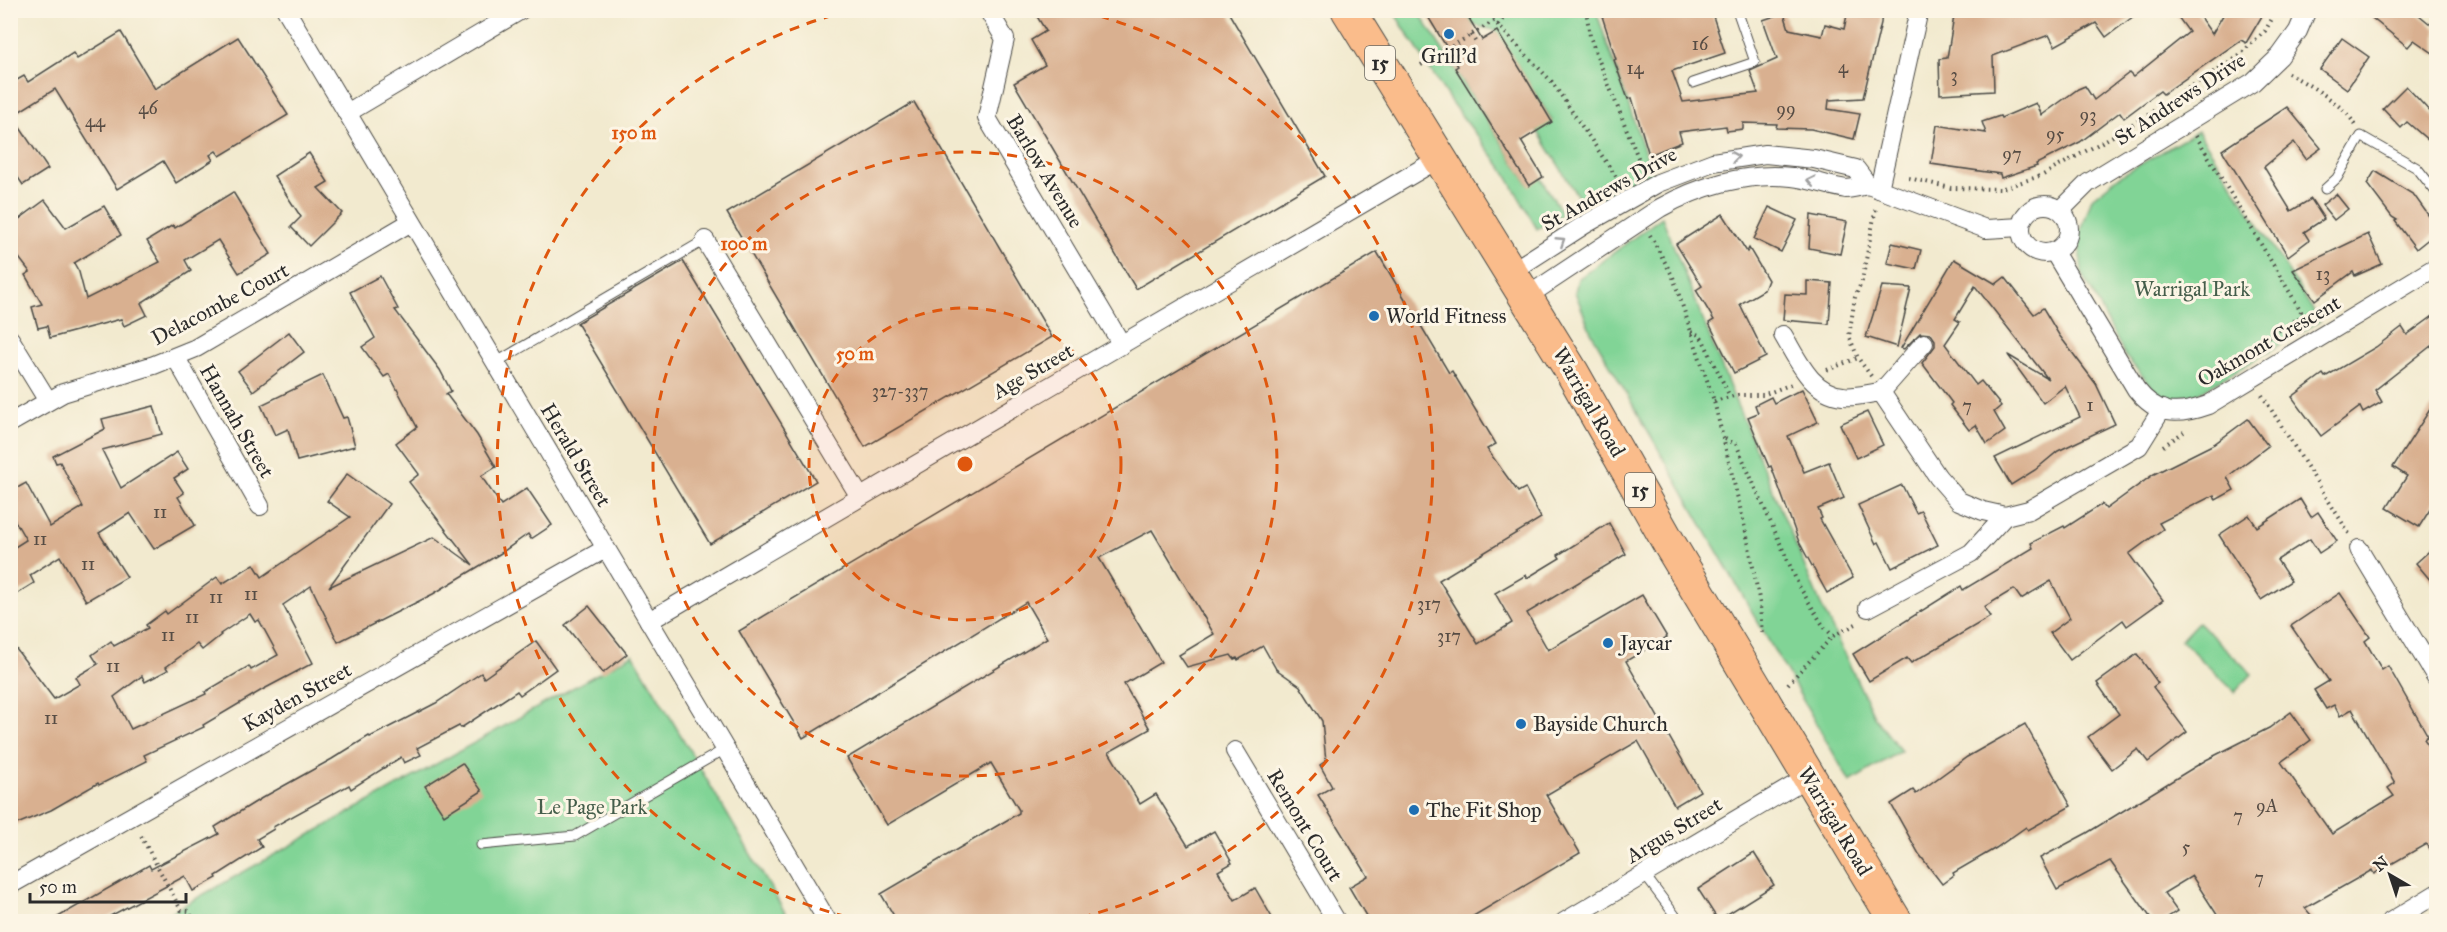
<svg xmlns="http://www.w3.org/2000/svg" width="2447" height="932" viewBox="0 0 2447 932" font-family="'IM FELL Great Primer',serif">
  <rect width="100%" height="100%" fill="#fcf5e5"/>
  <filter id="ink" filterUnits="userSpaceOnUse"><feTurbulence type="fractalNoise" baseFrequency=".0167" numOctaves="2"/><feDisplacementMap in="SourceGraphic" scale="12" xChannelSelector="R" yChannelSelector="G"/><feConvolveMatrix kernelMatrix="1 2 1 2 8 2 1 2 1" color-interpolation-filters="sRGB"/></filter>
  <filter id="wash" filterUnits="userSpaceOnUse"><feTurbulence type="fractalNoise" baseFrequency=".008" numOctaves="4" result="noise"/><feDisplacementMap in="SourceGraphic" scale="24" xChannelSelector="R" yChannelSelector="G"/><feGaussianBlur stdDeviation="1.35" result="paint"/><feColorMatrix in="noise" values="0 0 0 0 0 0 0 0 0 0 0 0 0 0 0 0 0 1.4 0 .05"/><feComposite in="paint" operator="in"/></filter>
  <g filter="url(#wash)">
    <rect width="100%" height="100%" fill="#f2eacf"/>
    <g fill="#81d496" stroke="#568060" stroke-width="1.5">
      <polygon points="1390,11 1418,11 1528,184 1540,177 1563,214 1537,229 1503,169 1451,102 1395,14"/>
      <polygon points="1464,11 1596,11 1654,179 1587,216 1583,205 1537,130 1552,120 1495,30 1473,25"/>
      <polygon points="2198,131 2320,321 2199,393 2164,400 2126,357 2082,273 2079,237 2092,198 2118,177"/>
      <polygon points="1662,217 1730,388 1820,603 1875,718 1901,751 1850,782 1591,332 1575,292 1578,279"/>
      <polygon points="2198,622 2252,674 2235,692 2181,640"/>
      <polygon points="633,654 790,921 154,922"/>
    </g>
    <g id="blocks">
      <g fill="#d9b090" fill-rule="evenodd">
        <polygon points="1033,10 1227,10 1325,176 1136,289 1014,83 1045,65 1031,40 1046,31"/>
        <polygon points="1424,10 1464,10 1482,40 1497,31 1527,80 1552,122 1521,141 1543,177 1529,186 1455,68 1458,66"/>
        <polygon points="1600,10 1711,10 1725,53 1672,71 1683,102 1758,93 1750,71 1777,59 1763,20 1784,13 1789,29 1822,36 1825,24 1844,29 1847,15 1853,17 1854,10 1882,10 1881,23 1863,98 1829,100 1828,109 1860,114 1854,139 1811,129 1776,128 1777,124 1743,123 1743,129 1727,131 1726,126 1679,132 1682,142 1649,155 1632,98 1628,99 1614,60 1616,59"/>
        <polygon points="1955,10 1977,10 2004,14 2015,10 2142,10 2106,37 2096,23 2055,46 2049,35 1993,56 1994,91 1940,94 1939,59 1947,58"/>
        <polygon points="2173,10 2195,10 2212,34 2226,10 2252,10 2262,16 2246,43 2241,40 2163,94 2160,91 2124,118 2120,112 2080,142 2036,164 2037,166 2001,178 2000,174 1931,164 1937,125 1986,133 1982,122 2000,116 2001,118 2036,103 2042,115 2078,89 2085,86 2094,100 2129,73 2133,77 2189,32"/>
        <polygon points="2362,10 2413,10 2436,29 2436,55 2414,40 2408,47"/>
        <polygon points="121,32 155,89 238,37 288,115 220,156 216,151 210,155 213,160 176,183 163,161 117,189 55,89 12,116 48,169 23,185 17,176 10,181 10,84 24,76 28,82 73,53 77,59"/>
        <polygon points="2342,38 2369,57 2347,89 2320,69"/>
        <polygon points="2406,86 2436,118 2436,147 2407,122 2401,128 2383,109"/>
        <polygon points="914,102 1052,337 865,447 727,213"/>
        <polygon points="2287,107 2321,148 2306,159 2294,142 2264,167 2291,211 2311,199 2324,219 2304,232 2309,240 2288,256 2222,150"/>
        <polygon points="309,153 328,182 318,188 342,213 309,246 291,227 301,217 274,176"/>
        <polygon points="2375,171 2414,195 2436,226 2436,233 2416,249 2395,221 2397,220 2392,217 2367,184"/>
        <polygon points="233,192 271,254 239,273 218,240 185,260 191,271 141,303 147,315 124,326 121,319 50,338 47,326 38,328 32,307 42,304 25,275 30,272 10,246 10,226 45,200 66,228 104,206 121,235 74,263 79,272 86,299 160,262 147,241 173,225 175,228"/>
        <polygon points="2336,194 2348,209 2334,220 2322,205"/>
        <polygon points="1769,207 1797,220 1781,252 1754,239"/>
        <polygon points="1723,214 1747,252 1749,248 1768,280 1764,290 1740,304 1766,357 1734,373 1709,323 1714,320 1696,290 1702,286 1676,244"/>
        <polygon points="1811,215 1847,222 1840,254 1809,248"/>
        <polygon points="2368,234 2382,264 2355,276 2353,272 2315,300 2293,270"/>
        <polygon points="1892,243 1921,250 1916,269 1887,263"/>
        <polygon points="1377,252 1449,373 1452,371 1496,444 1487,449 1518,492 1525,488 1541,518 1439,580 1478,644 1512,623 1495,593 1526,575 1527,578 1560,558 1558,555 1609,523 1626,554 1527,613 1548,650 1642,595 1667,637 1626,661 1700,791 1675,806 1638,741 1546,795 1580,853 1465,921 1369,921 1349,887 1368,876 1318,795 1332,787 1320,765 1326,761 1322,721 1300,686 1276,669 1263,646 1238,660 1237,658 1234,659 1231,655 1187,667 1179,655 1214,634 1152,530 1099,558 1161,662 1124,684 1150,729 1109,752 1140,804 1156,794 1188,846 1214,831 1232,863 1218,871 1235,900 1255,888 1274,921 897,921 881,894 1019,813 1019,810 991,763 887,825 847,758 1047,638 1026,602 803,738 739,631"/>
        <polygon points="1954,259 1996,284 2005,277 2034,314 2043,308 2059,335 2096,384 2115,424 2058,451 2035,470 2011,485 1995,458 2080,417 2065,386 2043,403 2008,355 2048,379 1975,286 1955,319 1960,322 1945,344 1976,385 1981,381 2001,406 1994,412 2005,431 1987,444 1976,425 1969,430 1950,405 1952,403 1922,363 1935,346 1935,340 1931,334 1920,333 1904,349 1901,348"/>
        <polygon points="683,261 816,481 710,544 577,323"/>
        <path d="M380,276L398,309L395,310L440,370L451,391L446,394L477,435L496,467L481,476L501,505L527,488L552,525L531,539L528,534L501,553L433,594L338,642L311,586L283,605L313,663L262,690L203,725L204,727L144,755L147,761L99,785L98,783L51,810L10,827V641L54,699L80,684L76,677L98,664L92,655L111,641L114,646L148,628L146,625L165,611L167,614L217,577L222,584L254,564L262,577L350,517L327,501L347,474L389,504L329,587L434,537L473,565L409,482L419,474L396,443L417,427L389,374L384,377L362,347L375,338L350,292ZM250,614L255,622L259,620L278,655L251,670L249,666L205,692L206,694L131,729L114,697L142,676L145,682L168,670L166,667L197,644L202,650L221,635L220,634Z"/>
        <polygon points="1807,281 1832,283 1829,324 1783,320 1785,294 1807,295"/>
        <polygon points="1882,286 1911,288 1897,347 1866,337"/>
        <polygon points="2436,314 2436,342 2375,390 2382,402 2363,413 2360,407 2321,436 2292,397 2323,374 2325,377 2376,347 2402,327 2407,335"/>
        <polygon points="289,332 304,352 253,391 238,371"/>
        <polygon points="323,375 343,418 347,417 355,446 297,461 288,429 275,435 261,405"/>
        <polygon points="1802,389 1818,422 1788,436 1804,472 1829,462 1844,498 1818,509 1822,518 1820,519 1853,578 1827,593 1799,542 1771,466 1769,467 1748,417 1758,413 1755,405 1771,397 1774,403"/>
        <polygon points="2436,400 2436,500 2419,527 2387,508 2407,476 2393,467"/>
        <polygon points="154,406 162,434 102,450 121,488 177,452 188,469 174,478 184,493 178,497 195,525 154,549 130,513 99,533 127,577 86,601 60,556 30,575 34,583 10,598 10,550 26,540 10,512 10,492 26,483 50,527 83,507 60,462 56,463 53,456 105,429 102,419"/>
        <polygon points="1867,412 1883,445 1856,458 1840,424"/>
        <polygon points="2248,419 2268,446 2227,477 2234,490 2216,500 2214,495 2159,523 2163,529 2129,554 2163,600 2127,626 2123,620 2070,660 2050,633 2070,618 2051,581 2021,599 2014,589 1984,607 1990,617 1911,663 1907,658 1869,681 1853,654 1961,586 1963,590 2033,548 2031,543 2064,526 2065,528 2102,504 2106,509 2154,474 2214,444"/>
        <polygon points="1902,485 1916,513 1921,511 1938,545 1892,568 1879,542 1876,544 1858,505"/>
        <polygon points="2300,499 2311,517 2318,512 2337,541 2319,553 2310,539 2277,560 2291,581 2261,600 2219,535 2249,515 2257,527"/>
        <polygon points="2436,545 2436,587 2416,563"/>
        <polygon points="2340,593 2370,637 2365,641 2382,670 2388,666 2428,736 2424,739 2436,756 2436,860 2426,844 2374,874 2372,870 2305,908 2316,921 2221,921 2192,876 2164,893 2177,911 2162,921 2153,921 2110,861 2057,890 2040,858 2087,833 2206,760 2269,728 2291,712 2311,740 2281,762 2332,834 2394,796 2388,788 2395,783 2352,709 2340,716 2334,705 2326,709 2314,690 2329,681 2291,626"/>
        <polygon points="589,606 627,654 603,673 565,625"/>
        <polygon points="536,641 556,669 520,695 517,691 461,728 459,726 417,748 421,755 404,763 401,757 351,789 349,785 273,827 274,829 257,839 262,847 216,876 217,878 193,891 185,876 101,921 51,921 149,865 151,869 219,834 215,827 262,798 332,759 369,736 370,737 436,703 481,673 484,678"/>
        <polygon points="2137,654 2158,683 2153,687 2187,732 2148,762 2138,749 2112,769 2088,737 2119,714 2097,683"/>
        <polygon points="2025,724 2071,806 2028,830 2026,827 1996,848 1953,873 1954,875 1942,884 1919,854 1891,804 1913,790 1916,794 1967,757"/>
        <polygon points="462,763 482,791 444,815 425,786"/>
        <polygon points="1754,853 1774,885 1718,920 1698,889"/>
      </g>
    </g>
  </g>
  <g filter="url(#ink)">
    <use href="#blocks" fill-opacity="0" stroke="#494844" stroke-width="1.5"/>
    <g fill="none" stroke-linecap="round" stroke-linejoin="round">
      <defs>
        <g id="lane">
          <polyline points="1693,83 1755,62 1737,10"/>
          <polyline points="2325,189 2337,178 2361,136 2417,168 2436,192"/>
          <polyline points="495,363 705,240"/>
          <polyline points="481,845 575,836 725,749"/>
          <polyline points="1644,874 1680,922"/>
        </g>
        <g id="street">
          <polyline points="286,10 828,922"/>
          <polyline points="988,10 1005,39 987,118 1122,345"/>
          <polyline points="347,113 521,10"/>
          <polyline points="1879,189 1919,10"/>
          <circle cx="2045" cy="229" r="24"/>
          <polyline points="2061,210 2088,183 2253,82 2280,56 2298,31 2307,10"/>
          <polyline points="705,240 860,497"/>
          <path d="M2054,252L2136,389C2157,416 2177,416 2208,405L2436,267"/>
          <polyline points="1511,272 1584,225 1658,183 1713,162 1765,154 1814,159 1856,169 1868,185 1986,229 2021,227"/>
          <path d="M1526,297L1660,208C1699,186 1747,172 1792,177C1810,179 1828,186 1846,189C1853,189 1861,186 1868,185"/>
          <path d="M1783,335C1798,360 1811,393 1843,396C1855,398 1869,393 1881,392L1938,477L1959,501L1983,511L2005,516L2029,510L2139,446L2162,409"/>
          <polyline points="10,339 48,401"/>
          <polyline points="176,358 260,506"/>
          <polyline points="1881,392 1924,343"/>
          <polyline points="10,423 63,393 154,365 196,348 411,222"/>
          <polyline points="2359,549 2436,677"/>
          <polyline points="1868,608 1971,553 2005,516"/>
          <polyline points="649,621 1440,158"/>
          <polyline points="1235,751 1337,922"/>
          <polyline points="10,885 605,549"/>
          <polyline points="1564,922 1808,777"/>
          <polyline points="2390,922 2436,894"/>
        </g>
        <polyline id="highway" points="1348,10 1572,372 1670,545 1896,922"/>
      </defs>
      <use href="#lane" stroke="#494844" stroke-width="11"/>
      <use href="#street" stroke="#494844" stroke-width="20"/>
      <use href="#highway" stroke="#494844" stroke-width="35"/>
      <g stroke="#494844" stroke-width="4" stroke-dasharray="1.5 4.5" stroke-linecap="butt">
        <polyline points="1586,10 1590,36 1597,56 1643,170"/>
        <polyline points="1498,25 1510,10"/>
        <polyline points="1471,35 1477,44"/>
        <polyline points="1421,65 1494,21 1552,82 1621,184"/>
        <path d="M2288,73C2309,85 2344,104 2355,125"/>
        <polyline points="2196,136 2301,311 2299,318 2237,356 2242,363"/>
        <polyline points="1909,178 1951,188 2000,189 2043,175 2120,132 2237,57 2265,31 2277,10"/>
        <polyline points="1650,235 1673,277 1714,401 1747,536 1760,604 1762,636"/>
        <polyline points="1691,332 1699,335 1703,340 1730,397"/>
        <polyline points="1827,370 1858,358"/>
        <polyline points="1871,376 1858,358 1849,336 1855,297 1862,281 1876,207"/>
        <polyline points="2262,395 2350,535"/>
        <polyline points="1714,401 1738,395 1763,395 1792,384"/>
        <polyline points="1725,439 1736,444 1799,586 1824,627 1833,636"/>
        <polyline points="2163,446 2184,432"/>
        <polyline points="1788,684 1833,636 1858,623"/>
        <polyline points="141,836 181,910 189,911 194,922"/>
      </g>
      <use href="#lane" stroke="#fff" stroke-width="9"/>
      <use href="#street" stroke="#fff" stroke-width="18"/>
      <use href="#highway" stroke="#fabc8b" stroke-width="33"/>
    </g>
    <defs><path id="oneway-chevron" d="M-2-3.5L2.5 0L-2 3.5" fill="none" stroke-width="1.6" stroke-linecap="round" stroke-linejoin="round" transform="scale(1.5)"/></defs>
    <g stroke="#a0a0a0">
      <use href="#oneway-chevron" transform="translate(1735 157) rotate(-9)"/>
      <use href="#oneway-chevron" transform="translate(1811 181) rotate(-168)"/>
      <use href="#oneway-chevron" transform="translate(1561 241) rotate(-33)"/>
    </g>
  </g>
  <circle cx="965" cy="464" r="156" fill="#df570e" fill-opacity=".12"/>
  <g fill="none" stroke="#df570e" stroke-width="3" stroke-dasharray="10 8">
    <circle cx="965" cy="464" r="156"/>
    <circle cx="965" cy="464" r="312"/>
    <path d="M864 921A468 468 0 0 1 848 11M1082 11A468 468 0 0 1 1066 921"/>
  </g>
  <g fill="#1f6fb2" stroke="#fcf5e5" stroke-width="2">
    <circle cx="1449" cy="34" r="6"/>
    <circle cx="1374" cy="316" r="6"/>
    <circle cx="1608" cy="643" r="6"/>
    <circle cx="1521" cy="724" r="6"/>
    <circle cx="1414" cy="810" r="6"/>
  </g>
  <g text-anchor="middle" stroke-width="6" stroke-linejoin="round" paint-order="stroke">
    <g font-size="18" fill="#564c44">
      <text x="1700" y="50">16</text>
      <text x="1843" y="73">4</text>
      <text x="1635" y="74">14</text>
      <text x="1954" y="81">3</text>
      <text x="148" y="114">46</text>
      <text x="1786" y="115">99</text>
      <text x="2088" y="121">93</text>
      <text x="95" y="127">44</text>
      <text x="2055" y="140">95</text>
      <text x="2012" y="160">97</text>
      <text x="2323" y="280">13</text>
      <text x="900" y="397">327-337</text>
      <text x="2090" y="411">1</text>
      <text x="1967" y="412">7</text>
      <text x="160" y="518">11</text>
      <text x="40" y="545">11</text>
      <text x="88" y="570">11</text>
      <text x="251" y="600">11</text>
      <text x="216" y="603">11</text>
      <text x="1429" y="610">317</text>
      <text x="192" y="623">11</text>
      <text x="168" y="641">11</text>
      <text x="1449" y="642">317</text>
      <text x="113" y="672">11</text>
      <text x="51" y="724">11</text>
      <text x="2267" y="812">9A</text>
      <text x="2238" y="822">7</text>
      <text x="2186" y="853">5</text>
      <text x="2259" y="884">7</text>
    </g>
    <g fill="#fcf5e5" stroke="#6a6863" stroke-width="1.5">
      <rect x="1365" y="46" width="30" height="34" rx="4.5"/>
      <rect x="1625" y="473" width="30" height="34" rx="4.5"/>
    </g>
    <g font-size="20" font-weight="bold" fill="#2b2b2b">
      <text x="1380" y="70">15</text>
      <text x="1640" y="497">15</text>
    </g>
    <g font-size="21" fill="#2b2b2b" stroke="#fcf5e5" text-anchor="start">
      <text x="1449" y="63" text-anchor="middle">Grill'd</text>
      <text x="1386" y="323">World Fitness</text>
      <text x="1620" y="650">Jaycar</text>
      <text x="1533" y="731">Bayside Church</text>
      <text x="1426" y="817">The Fit Shop</text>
    </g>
    <g font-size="21" fill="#2b2b2b" stroke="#fcf5e5">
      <text transform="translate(2180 99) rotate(-33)" y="7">St Andrews Drive</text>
      <text transform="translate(1045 171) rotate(59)" y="7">Barlow Avenue</text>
      <text transform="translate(1609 189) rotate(-29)" y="7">St Andrews Drive</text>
      <text transform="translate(220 304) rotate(-28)" y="7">Delacombe Court</text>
      <text transform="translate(2269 341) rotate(-30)" y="7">Oakmont Crescent</text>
      <text transform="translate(1033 371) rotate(-30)" y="7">Age Street</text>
      <text transform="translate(1589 402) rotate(60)" y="7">Warrigal Road</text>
      <text transform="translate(237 421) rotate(60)" y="7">Hannah Street</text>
      <text transform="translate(576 455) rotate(59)" y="7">Herald Street</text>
      <text transform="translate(297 697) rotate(-29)" y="7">Kayden Street</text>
      <text transform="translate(1835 821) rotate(59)" y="7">Warrigal Road</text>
      <text transform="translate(1305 825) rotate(59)" y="7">Remont Court</text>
      <text transform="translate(1674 830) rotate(-31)" y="7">Argus Street</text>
    </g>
    <g font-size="21" fill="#455e4b" stroke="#fcf5e5">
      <text x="2192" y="296">Warrigal Park</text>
      <text x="592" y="814">Le Page Park</text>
    </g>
  </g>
  <circle cx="965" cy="464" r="9" fill="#df570e" stroke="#fcf5e5" stroke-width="3"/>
  <g font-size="18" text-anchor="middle" font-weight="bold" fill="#df570e" stroke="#fcf5e5" stroke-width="6" stroke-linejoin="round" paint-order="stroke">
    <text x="634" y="139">150 m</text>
    <text x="744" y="250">100 m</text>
    <text x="855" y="360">50 m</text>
  </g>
  <rect width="2447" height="932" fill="none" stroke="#fcf5e5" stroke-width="36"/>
  <g transform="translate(2390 875) rotate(321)" stroke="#fcf5e5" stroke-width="4.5" paint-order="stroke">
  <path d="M0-4.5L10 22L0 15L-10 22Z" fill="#2b2b2b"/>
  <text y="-9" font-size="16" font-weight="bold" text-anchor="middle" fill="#2b2b2b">N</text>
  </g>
  <path d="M30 893v9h156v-9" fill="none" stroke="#2b2b2b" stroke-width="3"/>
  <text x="39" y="893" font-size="18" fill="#2b2b2b" stroke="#fcf5e5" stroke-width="4.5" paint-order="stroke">50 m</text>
</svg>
